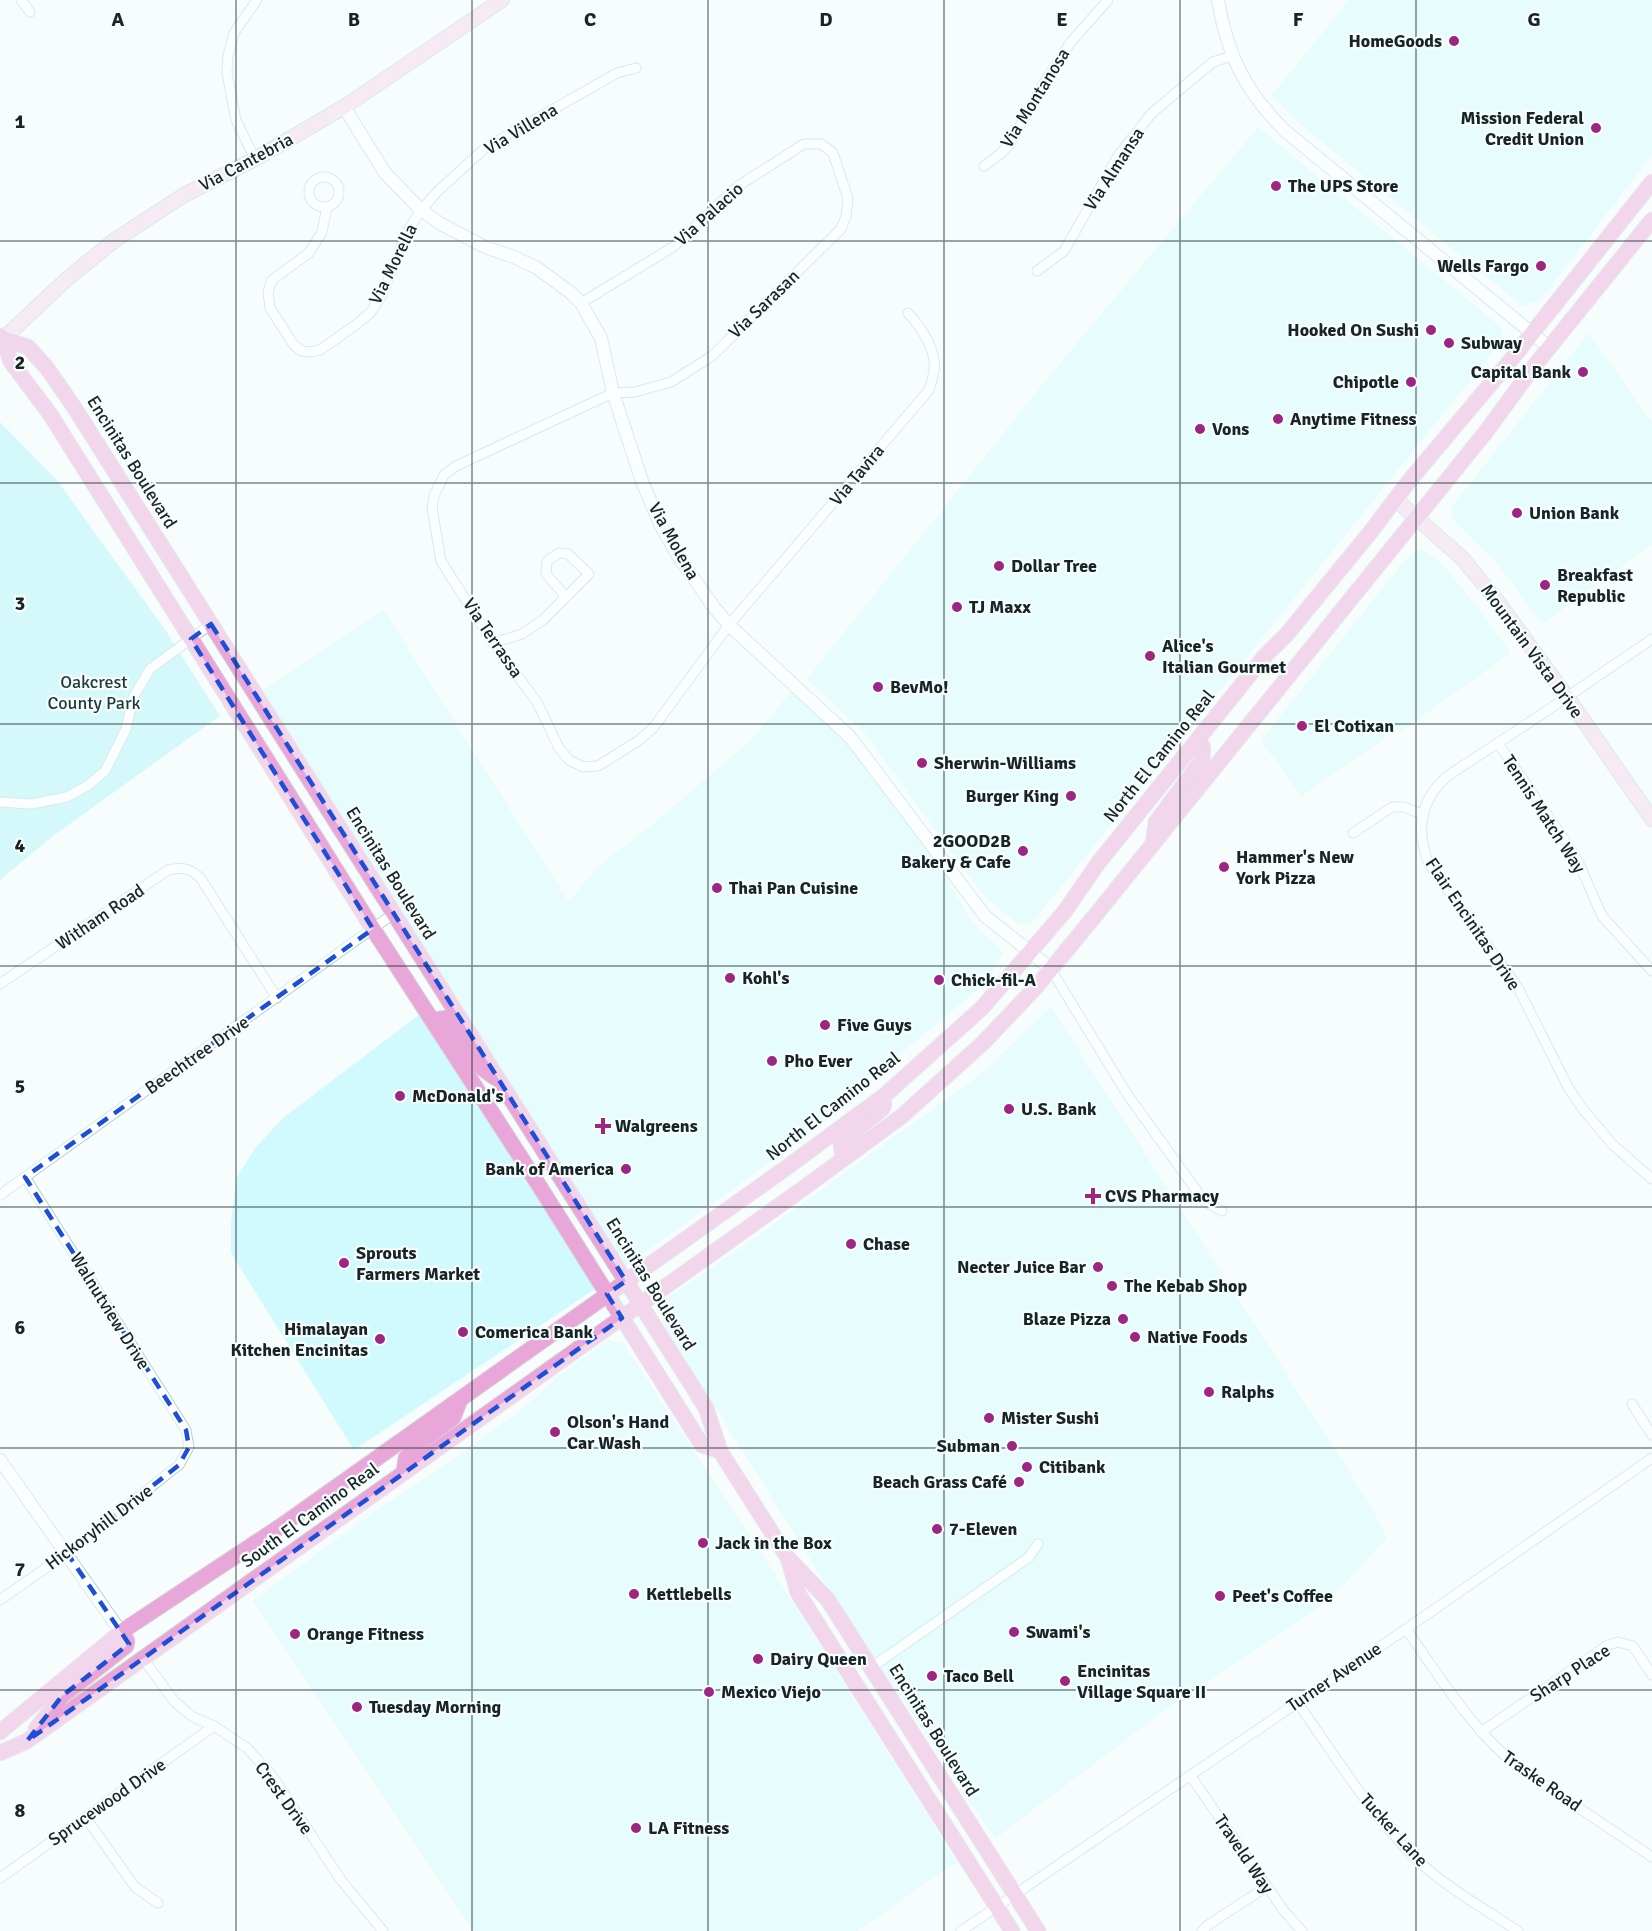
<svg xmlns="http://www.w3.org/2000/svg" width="1652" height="1931" viewBox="0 0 1652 1931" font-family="Signika,sans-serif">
  <rect width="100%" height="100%" fill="#f7fdfd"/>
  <g fill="#d0fafd">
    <polygon points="1349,0 1652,0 1652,155 1541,299 1522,306 1294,119 1272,95"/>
    <polygon points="1258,127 1501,327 1503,340 1035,919 1028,924 1016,923 987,898 971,879 864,732 807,679 1047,379"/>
    <polygon points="1589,333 1652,423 1652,545 1542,624 1495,560 1455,522 1452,515 1452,506"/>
    <polygon points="1423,550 1442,564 1483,614 1511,653 1400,732 1398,729 1301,797 1261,740 1406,559 1414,552"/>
    <polygon points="383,609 569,902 597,867 652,825 751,740 793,689 857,751 937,862 973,924 1004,953 984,984 897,1057 865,1088 813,1131 625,1267 259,693"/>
    <polygon points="1051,1007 1370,1504 1387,1538 1331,1599 1168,1708 995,1839 887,1676 844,1613 663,1324 660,1303 759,1235 981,1074"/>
    <polygon points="424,1011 598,1287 354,1450 231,1253 231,1222 237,1177 256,1147 283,1118"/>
    <polygon points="609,1340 623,1343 767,1562 957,1862 857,1931 473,1931 252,1601 385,1504 440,1469 520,1411 559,1375"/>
  </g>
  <polygon fill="#abf4f9" points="0,422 56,479 166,631 220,716 53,836 0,880"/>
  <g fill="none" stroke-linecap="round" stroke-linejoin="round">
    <defs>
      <g id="minor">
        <polyline points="21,0 30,12"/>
        <polyline points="255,159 236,120 227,73 228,56 234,33 257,0"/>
        <polyline points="984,166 1000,154 1009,145 1042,86 1071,42 1108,0"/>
        <circle cx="324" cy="192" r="15"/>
        <polyline points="327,207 322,232 309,253 272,280 268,292 270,308 293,344 301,351 311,352 320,350 357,324 371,312 382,295 408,230 421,210 438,191 485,148 617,73 636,68"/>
        <polyline points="1037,271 1064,251 1118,156 1152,113 1213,62 1231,56"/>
        <path d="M581,303L673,247L738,186L804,144H821L833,153L848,199L846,216L841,229L712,356L671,382L635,392L613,393L456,466L444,475L434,496L432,508L441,561L493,643L537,702L559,748L569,760L583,767L598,766L638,741L653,728L729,625L929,390C931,384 933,377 934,371C937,350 921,327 908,313"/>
        <polygon points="559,553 568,554 589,574 566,597 546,574 547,561"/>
        <path d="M1652,639L1542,714L1449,775C1420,799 1415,829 1429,864L1518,988L1568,1087L1582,1108L1612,1144L1652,1179"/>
        <polyline points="493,643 522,634 543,620 566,597"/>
        <polyline points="1498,743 1570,848 1581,868 1602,916 1652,971"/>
        <polyline points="0,802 31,804 67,797 87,786 105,771 126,729 133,698 150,669 211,624"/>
        <polyline points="1353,833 1392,807 1404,807 1424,815"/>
        <polyline points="1050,968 1127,1094 1204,1201 1222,1211"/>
        <path d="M0,984L168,870C183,867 191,868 201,879L277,998"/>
        <polyline points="0,1195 393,914"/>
        <polyline points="1632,1404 1652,1435"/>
        <polyline points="0,1600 67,1553 179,1465 189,1447 186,1430 25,1177"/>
        <path d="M1406,1629C1440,1677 1472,1730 1518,1767L1652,1857"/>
        <polyline points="143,1659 175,1702 193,1717 214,1726 247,1748 273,1777 341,1880 383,1931"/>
        <polyline points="872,1667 1028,1558 1038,1544"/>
        <path d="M1297,1702C1333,1753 1367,1808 1410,1853C1440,1884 1482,1907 1518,1931"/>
        <polyline points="1481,1732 1608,1645 1618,1642 1633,1646 1652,1675"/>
        <polyline points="1190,1775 1284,1911 1302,1931"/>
        <polyline points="86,1818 135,1887 158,1903"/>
        <polyline points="0,1878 214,1726"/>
        <polyline points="961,1931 1406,1629 1652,1458"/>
        <polyline points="1202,1931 1208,1925 1266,1887"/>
      </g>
      <g id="tertiary">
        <path d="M1218,0C1227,54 1245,91 1284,130L1550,348"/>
        <polyline points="344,107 385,173 421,210 441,224 485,247 514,257 537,268 571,293 581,303 601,338 613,393 642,481 660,524 678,556 713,606 729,625 850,737 985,916 1050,968"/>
        <polyline points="0,1460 121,1632"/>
      </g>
      <g id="secondary">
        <polyline points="3,339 68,278 115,240 184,195 255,159 344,107 502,0"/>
        <polyline points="1395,499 1462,558 1495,598 1567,697 1652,819"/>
      </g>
      <g id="primary">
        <polyline points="0,336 3,339 28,347 47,368 74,407 706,1408 720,1451 788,1558 828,1600 1038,1931"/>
        <polyline points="3,339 11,362 50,414 373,929 540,1187 702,1445 720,1451"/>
        <polyline points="1153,843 1156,822 1202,760 1203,749 1199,738"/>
        <polyline points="434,1020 448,1018 478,1065 494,1077"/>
        <polyline points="843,1159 841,1143 883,1108 884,1104"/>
        <polyline points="404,1472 406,1458 414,1447 453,1418 460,1400"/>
        <polyline points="789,1561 798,1593 1012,1931"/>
        <polyline points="36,1729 62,1696 126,1646 127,1641 121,1632"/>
        <polyline points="0,1732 121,1632 284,1524 786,1168 885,1095 982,1008 1030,952 1065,911 1099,862 1264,657 1287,634 1369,534 1410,480 1515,355 1652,182"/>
        <polyline points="0,1753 27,1741 801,1190 902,1116 984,1042 1037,986 1085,928 1485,433 1532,369 1652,220"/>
      </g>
    </defs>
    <use href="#minor" stroke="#b2d2d4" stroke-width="11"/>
    <use href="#tertiary" stroke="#b2d2d4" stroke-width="14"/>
    <use href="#secondary" stroke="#b2d2d4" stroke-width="16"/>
    <use href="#primary" stroke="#d5d8d8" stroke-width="17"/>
    <use href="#minor" stroke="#fff" stroke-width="9"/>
    <use href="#tertiary" stroke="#fff" stroke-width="12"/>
    <use href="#secondary" stroke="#f4d3ec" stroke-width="14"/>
    <use href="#primary" stroke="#e9a6d8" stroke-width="15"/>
  </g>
  <path d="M0 0H1652V1931H0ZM211,624L626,1281L607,1294L622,1318L27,1741L62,1696L129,1644L67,1553L179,1465L189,1447L186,1430L25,1177L373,929L191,639Z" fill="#f7fdfd" fill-opacity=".55" fill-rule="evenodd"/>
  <path fill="none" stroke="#1d4ed8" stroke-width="4.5" stroke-dasharray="12 8" stroke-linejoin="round" d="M211,624L626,1281L607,1294L622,1318L27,1741L62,1696L129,1644L67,1553L179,1465L189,1447L186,1430L25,1177L373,929L191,639Z"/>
  <path fill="none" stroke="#182425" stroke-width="1.5" stroke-opacity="0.55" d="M236,0V1931M472,0V1931M708,0V1931M944,0V1931M1180,0V1931M1416,0V1931M0,241H1652M0,483H1652M0,724H1652M0,966H1652M0,1207H1652M0,1448H1652M0,1690H1652"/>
  <g fill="#9b2783" stroke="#f7fdfd" stroke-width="2">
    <circle cx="1454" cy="41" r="6"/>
    <circle cx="1596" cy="128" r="6"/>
    <circle cx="1276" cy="186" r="6"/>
    <circle cx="1541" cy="266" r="6"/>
    <circle cx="1431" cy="330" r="6"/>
    <circle cx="1449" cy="343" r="6"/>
    <circle cx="1583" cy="372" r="6"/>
    <circle cx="1411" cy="382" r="6"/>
    <circle cx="1278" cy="419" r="6"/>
    <circle cx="1200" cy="429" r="6"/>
    <circle cx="1517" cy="513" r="6"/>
    <circle cx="999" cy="566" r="6"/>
    <circle cx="1545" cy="585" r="6"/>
    <circle cx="957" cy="607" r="6"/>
    <circle cx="1150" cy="656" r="6"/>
    <circle cx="878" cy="687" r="6"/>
    <circle cx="1302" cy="726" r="6"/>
    <circle cx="922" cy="763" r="6"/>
    <circle cx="1071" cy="796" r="6"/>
    <circle cx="1023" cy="851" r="6"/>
    <circle cx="1224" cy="867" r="6"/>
    <circle cx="717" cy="888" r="6"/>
    <circle cx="730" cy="978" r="6"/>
    <circle cx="939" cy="980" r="6"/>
    <circle cx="825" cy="1025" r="6"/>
    <circle cx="772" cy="1061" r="6"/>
    <circle cx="400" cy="1096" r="6"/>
    <circle cx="1009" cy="1109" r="6"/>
    <path d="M600 1117h6v6h6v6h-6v6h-6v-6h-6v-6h6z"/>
    <circle cx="626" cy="1169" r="6"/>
    <path d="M1090 1187h6v6h6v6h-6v6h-6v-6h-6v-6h6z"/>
    <circle cx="851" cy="1244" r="6"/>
    <circle cx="344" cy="1263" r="6"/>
    <circle cx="1098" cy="1267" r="6"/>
    <circle cx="1112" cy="1286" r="6"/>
    <circle cx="1123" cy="1319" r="6"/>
    <circle cx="463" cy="1332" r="6"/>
    <circle cx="1135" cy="1337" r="6"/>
    <circle cx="380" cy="1339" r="6"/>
    <circle cx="1209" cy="1392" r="6"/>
    <circle cx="989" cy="1418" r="6"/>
    <circle cx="555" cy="1432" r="6"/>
    <circle cx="1012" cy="1446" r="6"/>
    <circle cx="1027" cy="1467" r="6"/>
    <circle cx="1019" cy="1482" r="6"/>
    <circle cx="937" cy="1529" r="6"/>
    <circle cx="703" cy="1543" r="6"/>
    <circle cx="634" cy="1594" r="6"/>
    <circle cx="1220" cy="1596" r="6"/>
    <circle cx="1014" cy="1632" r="6"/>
    <circle cx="295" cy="1634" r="6"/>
    <circle cx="758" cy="1659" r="6"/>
    <circle cx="932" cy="1676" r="6"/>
    <circle cx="1065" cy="1681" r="6"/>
    <circle cx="709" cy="1692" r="6"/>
    <circle cx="357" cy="1707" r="6"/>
    <circle cx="636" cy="1828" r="6"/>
  </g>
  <g text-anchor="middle" stroke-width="4.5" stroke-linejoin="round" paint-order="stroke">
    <g font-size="18" font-weight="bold" fill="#182425" stroke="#f7fdfd" text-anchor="start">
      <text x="1442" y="47" text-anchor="end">HomeGoods</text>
      <text x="1584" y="124" text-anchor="end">Mission Federal<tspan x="1584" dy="21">Credit Union</tspan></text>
      <text x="1288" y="192">The UPS Store</text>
      <text x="1529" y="272" text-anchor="end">Wells Fargo</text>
      <text x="1419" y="336" text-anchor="end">Hooked On Sushi</text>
      <text x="1461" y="349">Subway</text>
      <text x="1571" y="378" text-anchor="end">Capital Bank</text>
      <text x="1399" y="388" text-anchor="end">Chipotle</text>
      <text x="1290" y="425">Anytime Fitness</text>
      <text x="1212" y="435">Vons</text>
      <text x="1529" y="519">Union Bank</text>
      <text x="1011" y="572">Dollar Tree</text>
      <text x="1557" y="581">Breakfast<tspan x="1557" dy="21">Republic</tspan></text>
      <text x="969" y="613">TJ Maxx</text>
      <text x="1162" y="652">Alice's<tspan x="1162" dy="21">Italian Gourmet</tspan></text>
      <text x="890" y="693">BevMo!</text>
      <text x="1314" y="732">El Cotixan</text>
      <text x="934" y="769">Sherwin-Williams</text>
      <text x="1059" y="802" text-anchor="end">Burger King</text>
      <text x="1011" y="847" text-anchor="end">2GOOD2B<tspan x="1011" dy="21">Bakery &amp; Cafe</tspan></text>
      <text x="1236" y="863">Hammer's New<tspan x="1236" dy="21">York Pizza</tspan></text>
      <text x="729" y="894">Thai Pan Cuisine</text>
      <text x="742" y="984">Kohl's</text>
      <text x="951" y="986">Chick-fil-A</text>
      <text x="837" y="1031">Five Guys</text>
      <text x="784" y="1067">Pho Ever</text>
      <text x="412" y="1102">McDonald's</text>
      <text x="1021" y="1115">U.S. Bank</text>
      <text x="615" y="1132">Walgreens</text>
      <text x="614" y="1175" text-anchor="end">Bank of America</text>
      <text x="1105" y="1202">CVS Pharmacy</text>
      <text x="863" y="1250">Chase</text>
      <text x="356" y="1259">Sprouts<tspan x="356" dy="21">Farmers Market</tspan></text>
      <text x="1086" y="1273" text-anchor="end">Necter Juice Bar</text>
      <text x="1124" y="1292">The Kebab Shop</text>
      <text x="1111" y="1325" text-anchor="end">Blaze Pizza</text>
      <text x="368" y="1335" text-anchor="end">Himalayan<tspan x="368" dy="21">Kitchen Encinitas</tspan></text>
      <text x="475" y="1338">Comerica Bank</text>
      <text x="1147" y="1343">Native Foods</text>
      <text x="1221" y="1398">Ralphs</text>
      <text x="1001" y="1424">Mister Sushi</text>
      <text x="567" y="1428">Olson's Hand<tspan x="567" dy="21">Car Wash</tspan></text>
      <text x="1000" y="1452" text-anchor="end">Subman</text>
      <text x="1039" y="1473">Citibank</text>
      <text x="1007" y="1488" text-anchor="end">Beach Grass Café</text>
      <text x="949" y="1535">7-Eleven</text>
      <text x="715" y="1549">Jack in the Box</text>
      <text x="646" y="1600">Kettlebells</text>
      <text x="1232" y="1602">Peet's Coffee</text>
      <text x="1026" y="1638">Swami's</text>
      <text x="307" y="1640">Orange Fitness</text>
      <text x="770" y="1665">Dairy Queen</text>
      <text x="1077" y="1677">Encinitas<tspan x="1077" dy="21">Village Square II</tspan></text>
      <text x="944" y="1682">Taco Bell</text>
      <text x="721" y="1698">Mexico Viejo</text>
      <text x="369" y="1713">Tuesday Morning</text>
      <text x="648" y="1834">LA Fitness</text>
    </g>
    <g font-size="18" fill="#182425" stroke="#f7fdfd">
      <text transform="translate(1035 98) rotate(-58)" y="6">Via Montanosa</text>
      <text transform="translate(521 129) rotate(-31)" y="6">Via Villena</text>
      <text transform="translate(246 162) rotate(-28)" y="6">Via Cantebria</text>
      <text transform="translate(1114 169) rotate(-57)" y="6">Via Almansa</text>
      <text transform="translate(709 214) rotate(-42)" y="6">Via Palacio</text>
      <text transform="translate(393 264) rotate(-64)" y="6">Via Morella</text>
      <text transform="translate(764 304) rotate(-44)" y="6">Via Sarasan</text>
      <text transform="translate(132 462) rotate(58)" y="6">Encinitas Boulevard</text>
      <text transform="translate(857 475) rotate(-50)" y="6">Via Tavira</text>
      <text transform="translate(674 541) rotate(61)" y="6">Via Molena</text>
      <text transform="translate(493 638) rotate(56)" y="6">Via Terrassa</text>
      <text transform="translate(1532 651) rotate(54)" y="6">Mountain Vista Drive</text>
      <text transform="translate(1159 756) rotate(-51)" y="6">North El Camino Real</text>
      <text transform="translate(1544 814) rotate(57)" y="6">Tennis Match Way</text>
      <text transform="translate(391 873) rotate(58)" y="6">Encinitas Boulevard</text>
      <text transform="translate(100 917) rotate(-34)" y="6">Witham Road</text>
      <text transform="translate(1473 924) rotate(56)" y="6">Flair Encinitas Drive</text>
      <text transform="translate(197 1055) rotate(-35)" y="6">Beechtree Drive</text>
      <text transform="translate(833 1106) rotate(-38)" y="6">North El Camino Real</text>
      <text transform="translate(651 1284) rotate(58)" y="6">Encinitas Boulevard</text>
      <text transform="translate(110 1311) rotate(58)" y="6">Walnutview Drive</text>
      <text transform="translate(310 1515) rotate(-36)" y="6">South El Camino Real</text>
      <text transform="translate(99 1527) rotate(-37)" y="6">Hickoryhill Drive</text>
      <text transform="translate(1570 1673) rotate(-33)" y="6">Sharp Place</text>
      <text transform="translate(1334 1677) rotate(-34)" y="6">Turner Avenue</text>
      <text transform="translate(934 1730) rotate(58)" y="6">Encinitas Boulevard</text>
      <text transform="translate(1542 1781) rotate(35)" y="6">Traske Road</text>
      <text transform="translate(284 1798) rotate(54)" y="6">Crest Drive</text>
      <text transform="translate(107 1802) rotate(-35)" y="6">Sprucewood Drive</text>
      <text transform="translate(1394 1830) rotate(48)" y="6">Tucker Lane</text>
      <text transform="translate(1244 1854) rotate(56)" y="6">Traveld Way</text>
    </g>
    <g font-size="18" fill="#1f383a" stroke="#f7fdfd">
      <text x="94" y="688">Oakcrest<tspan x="94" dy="21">County Park</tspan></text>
    </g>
  </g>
  <g font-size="20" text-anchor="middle" font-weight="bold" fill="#182425" stroke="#f7fdfd" stroke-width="4.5" stroke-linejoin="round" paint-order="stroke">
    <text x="118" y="26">A</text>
    <text x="354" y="26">B</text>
    <text x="590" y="26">C</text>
    <text x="826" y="26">D</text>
    <text x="1062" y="26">E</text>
    <text x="1298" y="26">F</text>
    <text x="1534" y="26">G</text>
    <text x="20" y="128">1</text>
    <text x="20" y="369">2</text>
    <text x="20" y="610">3</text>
    <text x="20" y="852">4</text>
    <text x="20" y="1093">5</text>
    <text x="20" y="1334">6</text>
    <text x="20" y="1576">7</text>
    <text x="20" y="1817">8</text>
  </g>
</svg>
